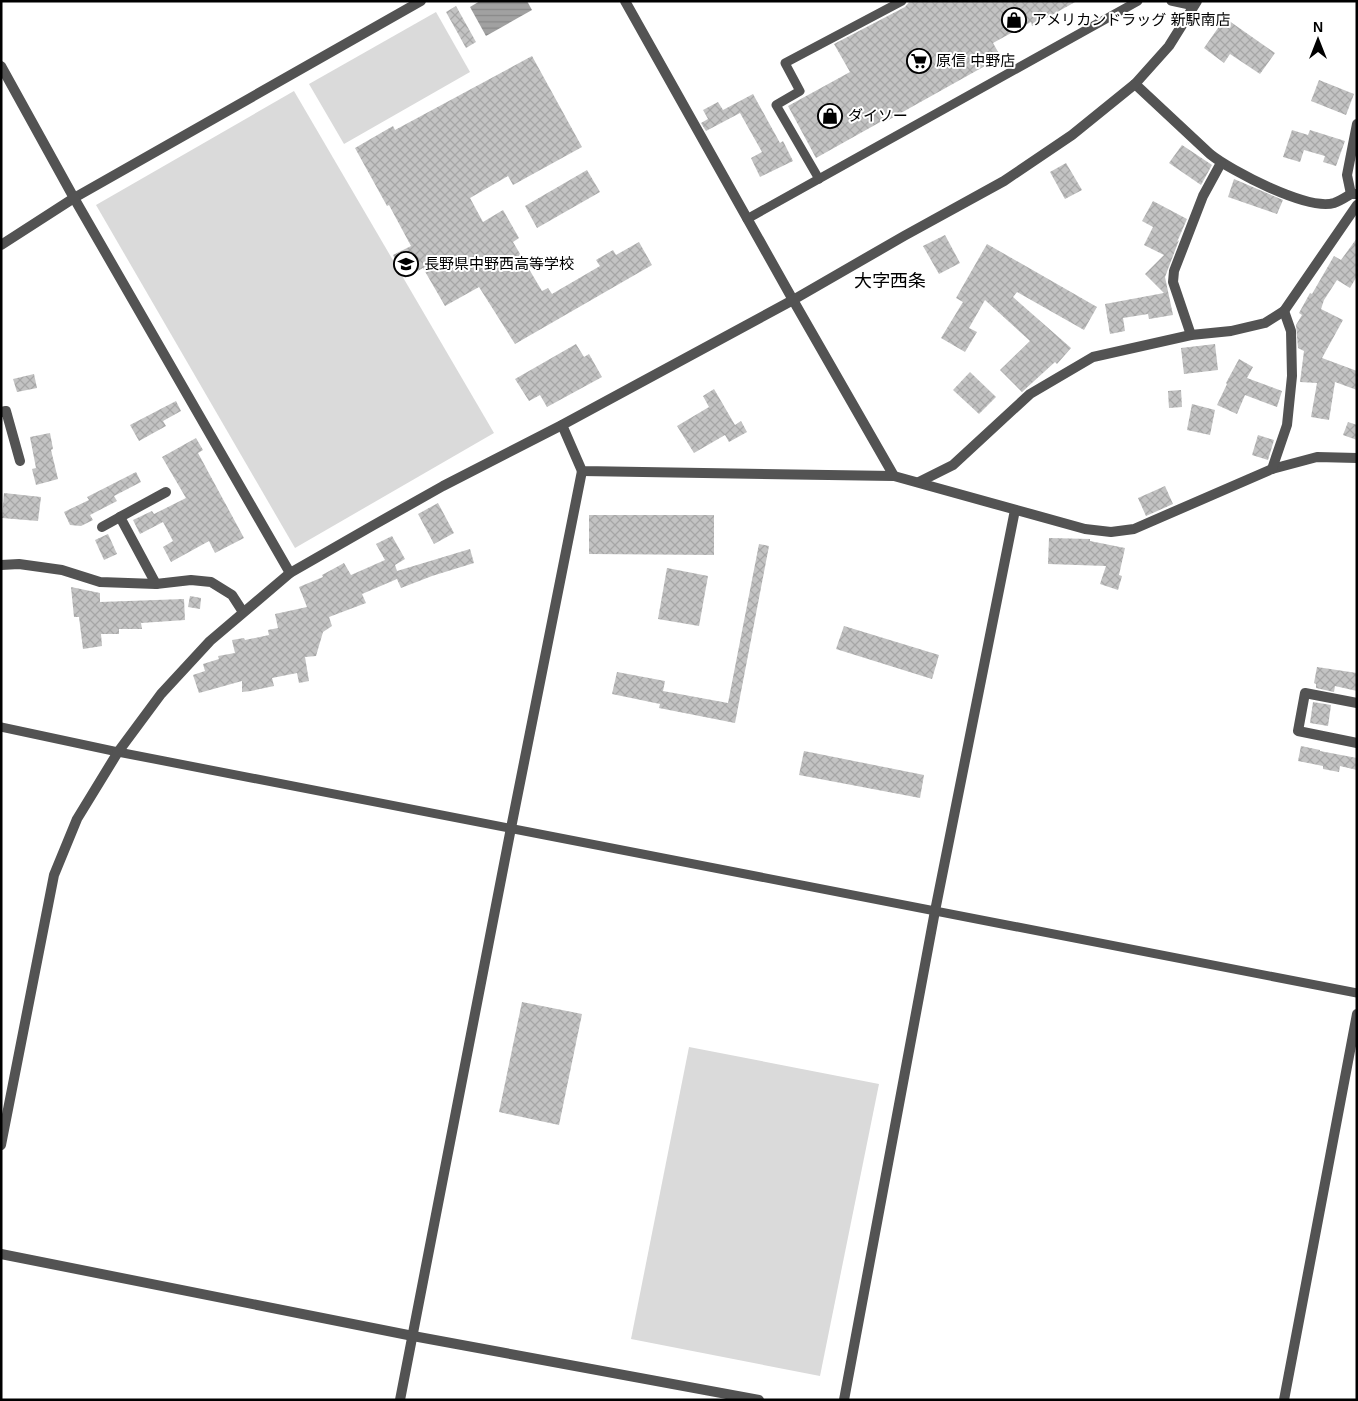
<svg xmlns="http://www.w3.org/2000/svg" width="1358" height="1401" viewBox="0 0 1358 1401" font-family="Helvetica,'Noto Sans JP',sans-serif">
  <defs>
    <pattern id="water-rules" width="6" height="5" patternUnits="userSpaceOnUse" patternTransform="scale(1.25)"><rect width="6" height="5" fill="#a1a1a1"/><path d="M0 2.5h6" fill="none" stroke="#898989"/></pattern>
    <pattern id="building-cross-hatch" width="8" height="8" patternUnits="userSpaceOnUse" patternTransform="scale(1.25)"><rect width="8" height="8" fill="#c3c3c3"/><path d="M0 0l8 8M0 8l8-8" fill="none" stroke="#a6a6a6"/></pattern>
  </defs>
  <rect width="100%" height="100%" fill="#fff"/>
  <g fill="#dadada">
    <polygon points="436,12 470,72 344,144 309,84"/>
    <polygon points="294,91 494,433 295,548 96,205"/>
    <polygon points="689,1047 879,1084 820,1376 631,1339"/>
  </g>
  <polygon fill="url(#water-rules)" points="480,1 527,1 532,10 486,36 470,7"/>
  <g fill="url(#building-cross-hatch)">
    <polygon points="910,1 1077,1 1032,26 1031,22 993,43 1001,57 883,123 882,121 816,158 788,106 850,72 834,44 905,7"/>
    <polygon points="456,6 476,42 466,48 446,12"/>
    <polygon points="1225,18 1275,53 1260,74 1230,54 1224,63 1204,48"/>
    <polygon points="532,56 582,147 513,185 508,176 470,198 483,222 503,210 519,238 513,242 542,291 548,288 552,294 600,266 596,260 613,250 616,255 639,242 652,265 515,344 479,287 445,306 423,268 405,278 393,255 411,246 389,205 387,206 355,148 393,126 395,130"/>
    <polygon points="1319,80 1354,94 1346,115 1311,101"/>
    <polygon points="753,94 780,143 783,141 793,161 760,177 751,158 762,152 740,113 706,131 701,123 708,119 703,110 718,102 723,110"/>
    <polygon points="1292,130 1308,135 1310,130 1345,141 1336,166 1323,162 1325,156 1304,150 1300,162 1283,157"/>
    <polygon points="1182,145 1212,165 1201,185 1169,163"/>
    <polygon points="1066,163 1082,190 1065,199 1050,172"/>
    <polygon points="587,170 600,192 537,228 525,206"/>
    <polygon points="1234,179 1283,200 1277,214 1228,197"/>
    <polygon points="1153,201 1187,219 1177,242 1179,240 1165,277 1173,315 1149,319 1148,314 1123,318 1125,331 1110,334 1105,304 1164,293 1145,274 1164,255 1144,245 1153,227 1142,221"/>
    <polygon points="945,235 960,263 939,274 923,246"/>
    <polygon points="1357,238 1357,276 1350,288 1337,280 1324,300 1321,309 1343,320 1322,358 1357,371 1357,390 1335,382 1329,420 1311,417 1317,383 1300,382 1304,351 1298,348 1296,325 1302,315 1299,313 1310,293 1312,294 1334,256 1341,260"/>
    <polygon points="987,244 1097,307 1084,330 1017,292 1013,297 1071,348 1057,364 1055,362 1022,392 1000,370 1030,341 985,300 969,328 977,332 965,352 941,338 963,302 956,298"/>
    <polygon points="576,344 584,357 589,354 602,377 547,407 540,395 529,401 515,379"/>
    <polygon points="1215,344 1218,370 1184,374 1181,348"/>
    <polygon points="1239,359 1253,367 1247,378 1282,391 1277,407 1245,395 1237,414 1217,405 1227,384 1226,383"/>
    <polygon points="970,372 996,397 979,414 953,390"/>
    <polygon points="34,374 37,388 17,392 13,379"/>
    <polygon points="714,389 735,425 741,421 747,432 729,442 725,435 694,453 677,426 709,407 703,396"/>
    <polygon points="1181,390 1182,407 1169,408 1168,391"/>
    <polygon points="176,401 181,411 163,421 166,426 139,441 130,425"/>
    <polygon points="1192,404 1215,410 1210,435 1187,430"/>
    <polygon points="1348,422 1357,425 1357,440 1343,435"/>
    <polygon points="50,433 53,449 51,450 58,479 36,485 32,469 36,468 30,437"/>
    <polygon points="1258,435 1274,440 1268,460 1252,455"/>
    <polygon points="196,438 203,450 198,453 244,538 215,553 209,541 171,562 163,547 173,541 163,522 140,534 133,520 152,511 154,514 186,498 162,457"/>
    <polygon points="136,472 141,482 114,496 117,501 90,515 93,520 81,526 70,525 64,512 89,500 87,497"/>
    <polygon points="1165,486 1173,504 1146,516 1138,498"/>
    <polygon points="4,493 41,497 38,521 2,518"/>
    <polygon points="438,503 454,533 434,544 418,514"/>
    <polygon points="589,515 714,515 714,555 589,554"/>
    <polygon points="108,534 117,554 104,560 95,540"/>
    <polygon points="392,536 405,559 395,565 397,571 470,549 474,563 432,576 401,588 397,579 362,594 366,603 329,617 332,626 323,632 316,656 305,657 309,681 299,683 297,673 272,678 274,686 251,691 242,692 242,681 199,693 193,675 205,671 203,664 219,659 218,656 235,653 232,640 244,638 245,640 269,635 268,630 278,628 275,614 307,607 299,587 323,577 322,575 344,563 351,575 385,560 376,544"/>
    <polygon points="1049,538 1090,539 1090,541 1125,548 1119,575 1122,576 1118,590 1100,584 1106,566 1048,564"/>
    <polygon points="759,544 769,546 735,723 659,708 660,704 612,694 617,672 665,681 663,691 728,703"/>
    <polygon points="667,568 708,576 699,626 658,619"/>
    <polygon points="71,587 100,593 100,602 184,599 185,620 141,623 142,629 119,629 119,634 101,634 102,646 83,649 79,617 74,617"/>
    <polygon points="190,596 201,598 200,609 188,607"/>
    <polygon points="844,626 939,655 932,679 836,649"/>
    <polygon points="1317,667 1357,673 1357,691 1335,686 1334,692 1316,688 1316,684 1314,683"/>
    <polygon points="1313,702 1331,705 1328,726 1310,723"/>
    <polygon points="1301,746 1320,750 1320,751 1357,758 1357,770 1340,766 1339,772 1323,769 1323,766 1298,761"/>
    <polygon points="804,751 924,775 920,798 799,775"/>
    <polygon points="522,1002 582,1014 559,1125 499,1112"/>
  </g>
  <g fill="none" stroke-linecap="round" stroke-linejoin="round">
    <g stroke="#535353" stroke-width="9">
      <polyline points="1171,1 1194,6"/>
      <polyline points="819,179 776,105 800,91 785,63 902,1"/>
      <polyline points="747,219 1138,1"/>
      <polyline points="1,727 118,752 1357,993"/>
    </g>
    <g stroke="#535353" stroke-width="10">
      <polyline points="625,1 793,300 894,476"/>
      <path d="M1135,84L1210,154C1231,171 1308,211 1334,203C1340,201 1346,197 1351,194"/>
      <polyline points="1356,194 1351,194 1347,175 1357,124"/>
      <polyline points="1,245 74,198 421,1"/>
      <polyline points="1191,335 1173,282 1174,271 1203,196 1221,163"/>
      <polyline points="1,412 6,411 20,461"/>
      <polyline points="562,425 582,471 894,476 1085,529 1111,532 1134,529 1272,469 1317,457 1357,458"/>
      <polyline points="1272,469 1287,425 1292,376 1291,331 1284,311"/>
      <polyline points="919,482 953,465 1030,394 1093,357 1191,335 1231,331 1265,323 1284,311 1357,205"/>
      <polyline points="102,527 120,517"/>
      <polyline points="156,584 120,517 166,492"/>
      <polyline points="1357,703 1305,693 1298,731 1357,743"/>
      <polyline points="400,1400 511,828 582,471"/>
      <polyline points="844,1400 935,911"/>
      <polyline points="1284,1400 1357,1014"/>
    </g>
    <g stroke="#535353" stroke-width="10">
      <polyline points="1,66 74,198 290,573"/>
      <polyline points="1,565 19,564 62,570 100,582 156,584 191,580 211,582 232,595 243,612"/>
      <polyline points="935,911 1015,510"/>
      <polyline points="1,1145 54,875 77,819 118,752 161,694 210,641 290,573 372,526 443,486 562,425 793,300 904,236 1004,181 1072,135 1135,84 1169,46 1197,1"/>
      <polyline points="1,1254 413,1336 759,1400"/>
    </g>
  </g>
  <defs>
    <symbol id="shop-ring" viewBox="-11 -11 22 22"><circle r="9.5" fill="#fff" stroke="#000" stroke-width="1.5"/><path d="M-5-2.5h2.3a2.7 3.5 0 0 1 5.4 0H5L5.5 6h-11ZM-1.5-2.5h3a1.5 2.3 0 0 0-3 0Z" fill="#000"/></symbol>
    <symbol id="supermarket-ring" viewBox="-11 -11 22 22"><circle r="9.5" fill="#fff" stroke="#000" stroke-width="1.5"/><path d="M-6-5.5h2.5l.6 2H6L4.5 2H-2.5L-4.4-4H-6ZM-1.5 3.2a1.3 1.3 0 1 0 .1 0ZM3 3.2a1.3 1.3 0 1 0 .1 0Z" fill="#000"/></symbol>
    <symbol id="school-ring" viewBox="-11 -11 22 22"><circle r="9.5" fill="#fff" stroke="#000" stroke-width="1.5"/><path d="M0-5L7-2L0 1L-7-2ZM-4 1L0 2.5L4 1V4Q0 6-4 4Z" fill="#000"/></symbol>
  </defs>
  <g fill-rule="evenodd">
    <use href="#shop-ring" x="1000" y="6" width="28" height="28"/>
    <use href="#supermarket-ring" x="905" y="47" width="28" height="28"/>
    <use href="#shop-ring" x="816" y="102" width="28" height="28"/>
    <use href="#school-ring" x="392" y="250" width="28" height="28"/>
  </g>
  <g text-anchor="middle" stroke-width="4" stroke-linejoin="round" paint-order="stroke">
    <g font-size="15" fill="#000" stroke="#fff" text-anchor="start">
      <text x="1032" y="25">アメリカンドラッグ 新駅南店</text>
      <text x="936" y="66">原信 中野店</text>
      <text x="848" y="121">ダイソー</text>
      <text x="424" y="269">長野県中野西高等学校</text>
    </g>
    <g font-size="18" fill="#000" stroke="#fff">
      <text x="890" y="287">大字西条</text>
    </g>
  </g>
  <rect width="1358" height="1401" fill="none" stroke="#000000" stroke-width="5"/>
  <g transform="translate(1318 40)" stroke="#ffffff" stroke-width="4" paint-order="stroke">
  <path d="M0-4L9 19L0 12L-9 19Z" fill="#000000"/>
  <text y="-8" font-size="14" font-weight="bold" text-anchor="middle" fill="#000000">N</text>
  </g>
</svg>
